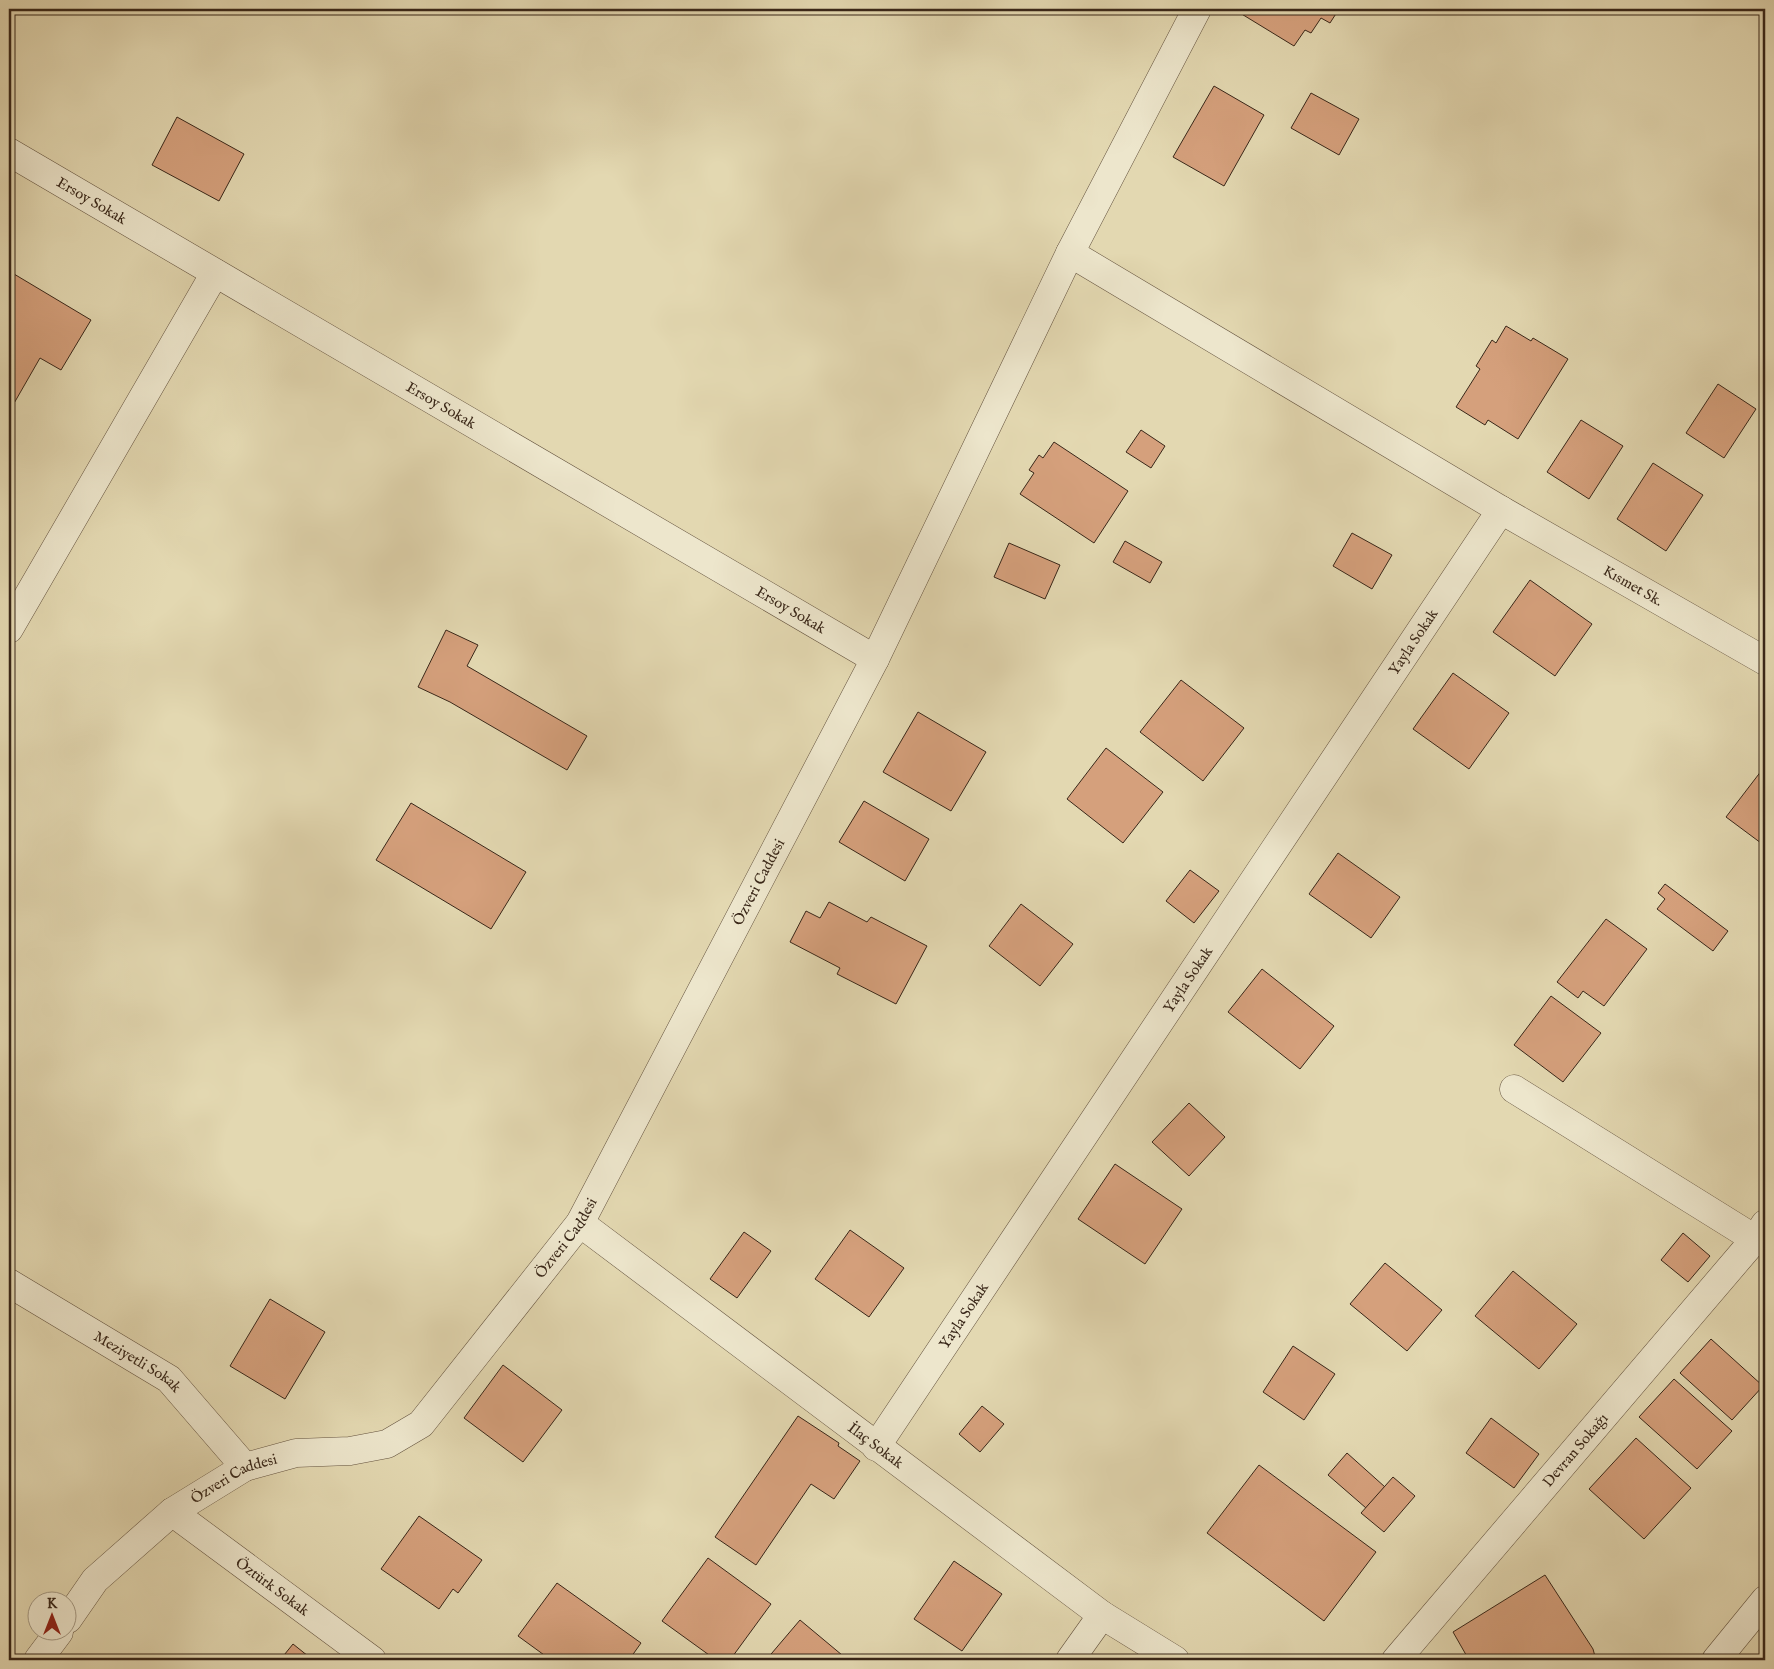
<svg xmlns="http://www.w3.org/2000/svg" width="1774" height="1669" viewBox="0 0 1774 1669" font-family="'IM FELL English',serif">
  <rect width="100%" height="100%" fill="#e3d8b1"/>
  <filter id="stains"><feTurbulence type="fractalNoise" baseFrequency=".004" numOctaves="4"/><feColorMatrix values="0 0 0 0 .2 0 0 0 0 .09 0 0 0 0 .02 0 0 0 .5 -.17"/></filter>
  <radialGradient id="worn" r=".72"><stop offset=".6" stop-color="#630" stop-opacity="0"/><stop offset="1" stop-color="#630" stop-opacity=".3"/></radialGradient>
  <g fill="#d5a07c" stroke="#392719">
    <polygon points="1243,9 1339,9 1330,23 1321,18 1311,33 1305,30 1294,46 1240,13"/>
    <polygon points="1214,86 1264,115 1224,186 1173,157"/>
    <polygon points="1311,93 1359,119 1339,155 1291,128"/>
    <polygon points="177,117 244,154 219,201 152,165"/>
    <polygon points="9,271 91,320 61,370 40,358 9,412"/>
    <polygon points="1506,326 1531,341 1533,338 1568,359 1518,439 1488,420 1485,425 1456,407 1480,369 1476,366 1492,340 1496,343"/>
    <polygon points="1718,384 1756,409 1724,458 1686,433"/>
    <polygon points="1581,420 1623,446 1589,499 1547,472"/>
    <polygon points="1141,430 1165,446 1151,468 1126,452"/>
    <polygon points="1054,442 1128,491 1094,543 1020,494 1034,473 1029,470 1039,455 1043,458"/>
    <polygon points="1653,463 1703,495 1666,551 1617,519"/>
    <polygon points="1352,533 1392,555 1372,589 1333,566"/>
    <polygon points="1125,541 1162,562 1150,583 1113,562"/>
    <polygon points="1009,543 1060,565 1045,599 994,577"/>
    <polygon points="1530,580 1592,624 1555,676 1493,632"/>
    <polygon points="446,630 478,645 467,666 587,736 567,770 450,702 418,687"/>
    <polygon points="1453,673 1509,713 1469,769 1413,729"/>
    <polygon points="1181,680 1244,728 1203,781 1140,732"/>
    <polygon points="918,712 986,752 951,811 883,772"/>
    <polygon points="1106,748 1163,792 1123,843 1067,799"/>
    <polygon points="1765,766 1765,846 1726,817"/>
    <polygon points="864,801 929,839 905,881 839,842"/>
    <polygon points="411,803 526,872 491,929 376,860"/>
    <polygon points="1338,853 1400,897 1371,938 1309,894"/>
    <polygon points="1190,870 1219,891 1194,923 1166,901"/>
    <polygon points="1665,884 1728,931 1713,951 1657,909 1665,899 1658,893"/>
    <polygon points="829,902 867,922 871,917 927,946 896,1004 837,974 840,968 790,942 806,911 820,918"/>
    <polygon points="1021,904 1073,944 1040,986 989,946"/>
    <polygon points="1606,919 1647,949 1604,1006 1583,991 1578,998 1557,982"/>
    <polygon points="1262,969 1334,1026 1300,1069 1228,1012"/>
    <polygon points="1551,996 1601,1033 1563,1082 1514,1045"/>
    <polygon points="1189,1103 1225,1137 1189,1176 1152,1142"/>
    <polygon points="1115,1164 1182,1209 1145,1264 1078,1219"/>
    <polygon points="850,1230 904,1268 869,1317 815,1279"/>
    <polygon points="744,1232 771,1251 737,1298 710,1279"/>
    <polygon points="1683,1233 1710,1256 1688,1282 1661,1260"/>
    <polygon points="1385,1263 1442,1310 1407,1351 1350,1304"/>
    <polygon points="1513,1271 1577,1324 1539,1369 1475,1316"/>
    <polygon points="270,1299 325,1332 285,1399 230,1366"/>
    <polygon points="1711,1339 1763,1386 1732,1420 1680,1373"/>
    <polygon points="1293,1346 1335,1374 1304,1420 1263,1392"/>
    <polygon points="503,1365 562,1410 523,1462 464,1418"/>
    <polygon points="1674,1379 1732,1431 1697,1469 1639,1417"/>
    <polygon points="982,1406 1004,1424 980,1452 959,1434"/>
    <polygon points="798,1416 839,1443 838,1446 860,1461 834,1499 811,1484 756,1565 715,1537"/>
    <polygon points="1491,1418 1539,1454 1514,1488 1466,1453"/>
    <polygon points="1636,1438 1691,1488 1644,1539 1589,1489"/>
    <polygon points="1347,1453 1385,1487 1366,1508 1328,1475"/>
    <polygon points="1259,1465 1376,1552 1324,1621 1207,1533"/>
    <polygon points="1393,1477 1415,1496 1384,1532 1361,1513"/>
    <polygon points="419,1516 482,1560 458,1593 453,1589 439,1609 381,1569"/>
    <polygon points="708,1558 771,1604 730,1660 716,1660 662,1621"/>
    <polygon points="954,1561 1002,1594 962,1651 914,1619"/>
    <polygon points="1545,1575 1593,1649 1596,1660 1469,1660 1453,1632"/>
    <polygon points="557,1583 641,1643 629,1660 551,1660 518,1636"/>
    <polygon points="800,1620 848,1660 766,1660"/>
    <polygon points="293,1644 313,1660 280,1660"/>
  </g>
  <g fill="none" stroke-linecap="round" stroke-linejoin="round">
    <defs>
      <g id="minor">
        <path id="s1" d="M9,152L875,659"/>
        <path id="s2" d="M1070,253L1501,510L1765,661"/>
        <polyline points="9,629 215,273"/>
        <polyline points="1514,1089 1755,1239 1765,1224"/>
        <path id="s3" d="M580,1223L1102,1615L1175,1660"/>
        <path id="s4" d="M9,1283L169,1379L245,1467"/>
        <path id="s5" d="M876,1447L1501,510"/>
        <path id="s6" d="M172,1512L372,1660"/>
        <path id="s7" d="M68,1619L95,1580L172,1512L245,1467L296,1453L350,1451L387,1444L421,1424L580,1223L875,659L1070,253L1197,9"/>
        <polyline points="38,1660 59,1632"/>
        <polyline points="1070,1660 1102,1615"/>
        <path id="s8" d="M1396,1660L1755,1239"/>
        <polyline points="1716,1660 1765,1600"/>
      </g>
    </defs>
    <use href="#minor" stroke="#64533f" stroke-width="29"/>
    <use href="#minor" stroke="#ede6cc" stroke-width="28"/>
  </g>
  <g text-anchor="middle" stroke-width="5" stroke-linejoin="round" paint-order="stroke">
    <g font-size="15" fill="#392719" stroke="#ede6cc">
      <text dy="5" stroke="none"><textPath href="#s1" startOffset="96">Ersoy Sokak</textPath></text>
      <text dy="5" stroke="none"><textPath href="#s1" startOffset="501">Ersoy Sokak</textPath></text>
      <text dy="5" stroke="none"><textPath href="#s2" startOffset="654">Kısmet Sk.</textPath></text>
      <text dy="5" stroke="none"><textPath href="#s1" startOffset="906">Ersoy Sokak</textPath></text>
      <text dy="5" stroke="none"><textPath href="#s5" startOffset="968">Yayla Sokak</textPath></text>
      <text dy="5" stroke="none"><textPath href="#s7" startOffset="1061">Özveri Caddesi</textPath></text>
      <text dy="5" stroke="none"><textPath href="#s5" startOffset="562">Yayla Sokak</textPath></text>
      <text dy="5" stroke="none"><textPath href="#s7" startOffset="656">Özveri Caddesi</textPath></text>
      <text dy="5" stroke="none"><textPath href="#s5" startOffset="158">Yayla Sokak</textPath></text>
      <text dy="5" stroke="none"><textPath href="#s4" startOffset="151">Meziyetli Sokak</textPath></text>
      <text dy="5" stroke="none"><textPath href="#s3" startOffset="370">İlaç Sokak</textPath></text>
      <text dy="5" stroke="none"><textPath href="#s8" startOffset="276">Devran Sokağı</textPath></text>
      <text dy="5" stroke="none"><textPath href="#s7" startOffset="221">Özveri Caddesi</textPath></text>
      <text dy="5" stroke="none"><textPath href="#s6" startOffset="125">Öztürk Sokak</textPath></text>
    </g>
  </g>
  <rect width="1774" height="1669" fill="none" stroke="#e3d8b1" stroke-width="30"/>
  <rect x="10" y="10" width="1754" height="1649" fill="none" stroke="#392719" stroke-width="2.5"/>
  <rect x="15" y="15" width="1744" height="1639" fill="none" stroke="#392719"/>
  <g transform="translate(52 1616)"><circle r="24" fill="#ede6cc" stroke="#a59a84"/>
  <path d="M0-4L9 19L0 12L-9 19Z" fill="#8f2418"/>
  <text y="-8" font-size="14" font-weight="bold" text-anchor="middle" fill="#392719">K</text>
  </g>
  <rect width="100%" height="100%" filter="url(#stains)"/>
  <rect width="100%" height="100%" fill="url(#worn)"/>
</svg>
